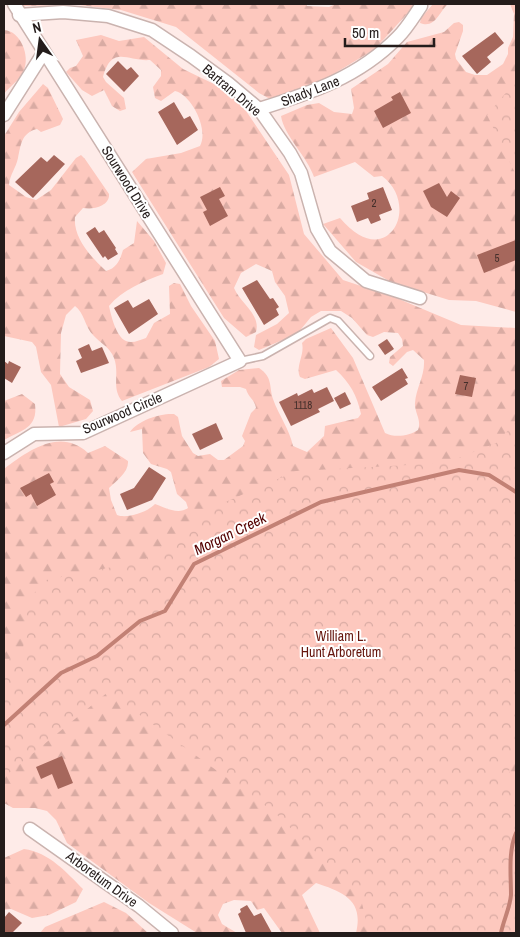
<svg xmlns="http://www.w3.org/2000/svg" width="520" height="937" viewBox="0 0 520 937" font-family="'Archivo Narrow',sans-serif">
  <defs>
    <pattern id="forest-firs" width="22" height="20" patternUnits="userSpaceOnUse" patternTransform="scale(1.25)"><rect width="22" height="20" fill="#fdc8be"/><path d="M5 1l3.5 6h-7zM16 11l3.5 6h-7z" fill="#d9aba3"/></pattern>
    <pattern id="park-crowns" width="20" height="18" patternUnits="userSpaceOnUse" patternTransform="scale(1.25)"><rect width="20" height="18" fill="#fdc8be"/><path d="M2 6a3 3 0 1 1 6 0M12 15a3 3 0 1 1 6 0" fill="none" stroke="#d9aba3"/></pattern>
  </defs>
  <rect width="100%" height="100%" fill="#feebe8"/>
  <g fill="url(#forest-firs)">
    <polygon points="21,4 306,4 307,6 329,7 336,4 416,4 375,49 317,84 270,99 259,93 176,27 121,10 78,5 23,6"/>
    <path d="M433,4H448C439,12 435,29 420,23L421,18Z"/>
    <path d="M481,4H516V312L476,301L449,300L391,282L356,262L323,224L340,218C387,274 422,206 382,176L374,177L355,162L314,177C307,156 284,136 281,116L307,105L319,103L334,112L352,114L354,108L351,89L388,64L407,42L444,32L454,23L459,22L463,25V31L455,54L456,59L466,72L475,75H487L503,64L508,54V48L513,37L514,14L510,4Z"/>
    <path d="M4,30C21,31 30,56 24,70C20,80 10,86 4,94Z"/>
    <path d="M101,35L119,41L144,37L183,69L214,84L242,105L289,175L304,234L343,280L394,297L461,325L516,328V933H356C364,900 343,892 316,883L302,895L320,933H282L264,908L257,910L251,901L234,900L223,904L218,915L222,924L237,933H197L149,903L67,843L56,820L47,811L35,808H13L4,803V469C28,451 60,427 88,453L105,446L128,461C129,472 116,481 109,488L111,500L117,515C127,519 148,512 155,504C166,508 178,515 188,508L186,502L177,494L171,472L167,469L151,464L143,453L142,429L130,432C138,420 161,413 174,414L178,417L182,436L193,453L198,456L210,454L218,460H224L243,446L245,441L242,436L251,413L256,408C255,400 248,397 246,389L240,387H222L221,381L239,370L259,368C273,377 269,387 273,399C279,416 289,428 293,446L307,452L324,436L325,426L358,418L361,414C357,395 350,383 336,370L305,379L300,377C295,366 305,355 302,343L306,339L331,328L353,358L385,433C395,438 409,436 418,430C422,420 414,412 415,403C416,388 425,376 424,360L413,350L407,352L393,366L389,363L390,357L403,346L402,339L398,333L384,332L373,337L367,335L352,318L341,311H321L311,317L297,334L259,350L254,347L256,335L277,324L289,313L285,296L275,282L272,271L256,264L241,273L234,288C240,303 261,314 256,332L246,337L224,318L132,172L146,159L181,153L200,146C209,130 192,95 175,91L161,101L155,98L153,87L161,76V70L150,60C128,62 112,44 103,77L106,82L124,98L126,109L120,111L112,106L104,90L92,96L82,90L66,72L70,68L76,66L83,56L76,40Z"/>
    <path d="M43,84L48,88L63,119L60,125L41,132L37,129C21,133 21,145 18,158C16,168 10,174 9,185L26,197L36,200L51,190L76,158L81,155L85,159L109,194C110,206 93,210 83,208L75,217C73,238 91,257 106,271C117,268 120,260 123,250L134,243L137,221L154,241L166,263L163,274C144,281 122,290 109,306C111,315 116,337 126,341C132,344 140,340 146,338L154,323L170,314L169,286L174,283L180,284L191,306L215,341L219,359L209,367L122,401C111,388 120,374 114,358C110,347 100,343 93,335C85,327 84,312 75,306L66,315L61,333L60,374L69,387L90,400L93,411L86,419L59,427L51,385L41,372L36,347L32,342L4,336V136L19,112Z"/>
    <path d="M22,394L35,404C38,428 22,430 4,440V401Z"/>
    <path d="M24,849C49,852 67,873 83,889L76,902L49,915L32,918L11,909L4,910V858Z"/>
    <polygon points="104,902 126,913 148,933 40,933 45,927"/>
  </g>
  <g fill="url(#park-crowns)">
    <polygon points="516,81 516,175 487,115"/>
    <polygon points="516,422 516,753 509,771 516,791 516,933 369,933 360,895 274,812 108,692 4,777 4,663 23,650 28,600 46,580 143,561 212,508 296,471 446,463 496,443"/>
  </g>
  <g fill="none" stroke-linecap="round" stroke-linejoin="round">
    <g stroke="#c28175" stroke-width="4">
      <polyline points="4,725 61,673 97,656 140,621 165,611 194,564 321,502 459,470 489,475 516,492"/>
      <path d="M501,933C503,921 510,908 511,895C511,875 508,852 516,833"/>
    </g>
  </g>
  <g fill="#a6675c">
    <polygon points="495,32 504,43 487,57 491,62 477,74 462,56"/>
    <polygon points="118,61 127,70 131,67 139,76 124,92 106,74"/>
    <polygon points="400,92 411,113 383,128 374,111 393,100 391,97"/>
    <polygon points="174,102 184,119 190,116 198,130 177,145 158,112"/>
    <polygon points="54,155 65,164 33,198 15,182 41,157 47,162"/>
    <polygon points="439,183 447,197 451,191 460,198 447,217 431,207 423,191"/>
    <polygon points="220,187 225,196 219,199 228,216 210,226 203,212 207,210 200,197"/>
    <polygon points="383,187 392,210 379,215 381,220 371,224 368,218 357,222 351,206 369,199 367,193"/>
    <polygon points="95,227 99,233 104,230 116,248 115,249 118,254 108,260 105,256 103,258 86,233"/>
    <polygon points="516,240 516,260 484,273 477,255"/>
    <polygon points="257,280 270,299 273,298 279,307 276,309 279,315 264,325 242,288"/>
    <polygon points="149,299 158,314 129,334 114,308 128,300 133,308"/>
    <polygon points="387,339 394,349 385,355 378,345"/>
    <polygon points="89,344 92,351 102,347 109,363 81,373 76,361 82,358 78,349"/>
    <polygon points="4,361 8,364 9,361 21,367 12,383 4,378"/>
    <polygon points="402,368 408,378 405,379 408,384 381,401 372,387"/>
    <polygon points="460,375 476,378 472,397 455,394"/>
    <polygon points="327,387 334,401 318,409 320,412 291,426 279,402 297,393 298,396 312,389 314,393"/>
    <polygon points="345,392 351,404 340,409 334,398"/>
    <polygon points="216,423 223,439 200,450 192,434"/>
    <polygon points="149,467 166,478 152,500 127,510 120,494 134,488"/>
    <polygon points="49,473 54,482 50,484 56,495 37,506 31,494 26,497 20,488"/>
    <polygon points="62,756 73,783 58,789 52,774 41,779 36,767"/>
    <polygon points="247,905 254,916 261,913 272,933 246,933 238,914 241,912 240,909"/>
    <polygon points="9,912 22,923 12,933 4,933 4,918"/>
  </g>
  <g fill="none" stroke-linecap="round" stroke-linejoin="round">
    <defs>
      <polyline id="service" points="240,361 263,356 330,318 338,321 370,356"/>
      <g id="minor">
        <polyline points="19,15 63,12 108,16 152,30 191,56 228,83 259,109 290,153 301,173 317,229 330,251 366,281 420,298"/>
        <path d="M259,109C311,93 359,77 398,37C407,28 414,16 421,6"/>
        <polyline points="4,115 44,52"/>
        <polyline points="4,453 34,434 83,433 240,361 14,4"/>
        <polyline points="30,829 139,906 172,933"/>
      </g>
    </defs>
    <use href="#service" stroke="#cab3af" stroke-width="9"/>
    <use href="#minor" stroke="#cab3af" stroke-width="15"/>
    <use href="#service" stroke="#fff" stroke-width="6"/>
    <use href="#minor" stroke="#fff" stroke-width="12"/>
  </g>
  <g text-anchor="middle" stroke-width="4" stroke-linejoin="round" paint-order="stroke">
    <g font-size="11" fill="#442f2b">
      <text x="374" y="207">2</text>
      <text x="497" y="262">5</text>
      <text x="466" y="390">7</text>
      <text x="303" y="409">1118</text>
    </g>
    <g font-size="14" fill="#241c1b" stroke="#fff">
      <text transform="translate(232 90) rotate(40)" y="5">Bartram Drive</text>
      <text transform="translate(310 91) rotate(-21)" y="5">Shady Lane</text>
      <text transform="translate(127 182) rotate(58)" y="5">Sourwood Drive</text>
      <text transform="translate(122 413) rotate(-23)" y="5">Sourwood Circle</text>
      <text transform="translate(102 879) rotate(36)" y="5">Arboretum Drive</text>
    </g>
    <g font-size="14" fill="#66160d" stroke="#fff">
      <text x="341" y="641">William L.<tspan x="341" dy="16">Hunt Arboretum</tspan></text>
    </g>
    <g font-size="15" font-style="italic" fill="#540100" stroke="#fff">
      <text transform="translate(230 534) rotate(-26)" y="5">Morgan Creek</text>
    </g>
  </g>
  <rect width="520" height="937" fill="none" stroke="#241c1b" stroke-width="10"/>
  <g transform="translate(40 40) rotate(346)" stroke="#ffffff" stroke-width="4" paint-order="stroke">
  <path d="M0-4L9 19L0 12L-9 19Z" fill="#241c1b"/>
  <text y="-8" font-size="14" font-weight="bold" text-anchor="middle" fill="#241c1b">N</text>
  </g>
  <path d="M345 38v8h89v-8" fill="none" stroke="#241c1b" stroke-width="2.5"/>
  <text x="352" y="38" font-size="15" fill="#241c1b" stroke="#ffffff" stroke-width="4" paint-order="stroke">50 m</text>
</svg>
